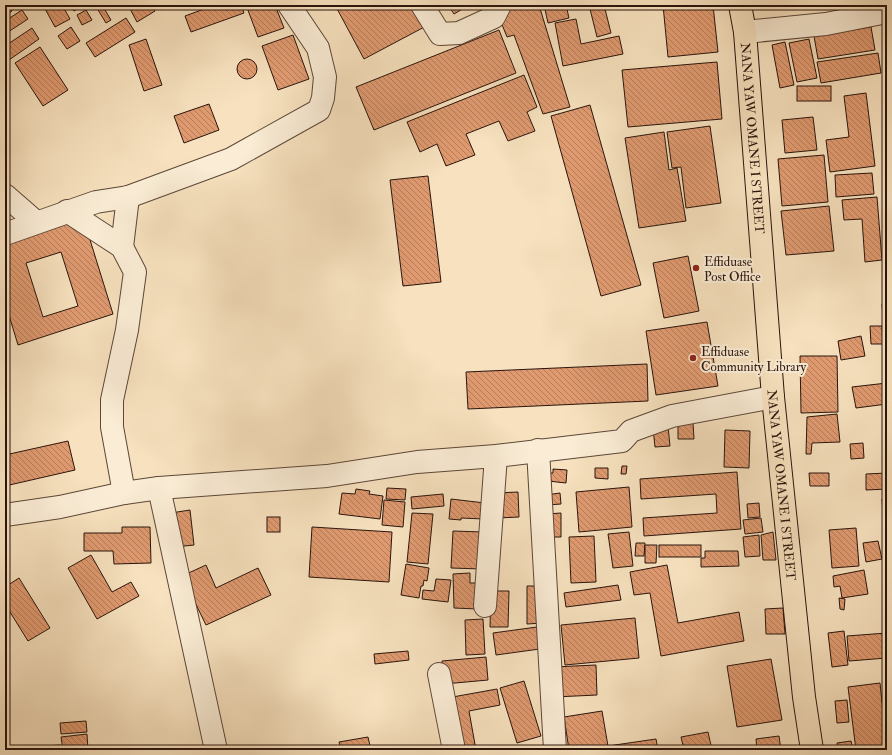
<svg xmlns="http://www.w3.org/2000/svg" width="892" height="755" viewBox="0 0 892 755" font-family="'IM FELL Double Pica',serif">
  <defs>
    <pattern id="building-back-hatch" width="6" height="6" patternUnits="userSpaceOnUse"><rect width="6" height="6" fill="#e09a70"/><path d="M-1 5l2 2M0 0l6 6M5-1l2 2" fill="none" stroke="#b67c5a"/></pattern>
  </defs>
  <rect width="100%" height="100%" fill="#f7e1be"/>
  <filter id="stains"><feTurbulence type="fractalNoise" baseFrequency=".005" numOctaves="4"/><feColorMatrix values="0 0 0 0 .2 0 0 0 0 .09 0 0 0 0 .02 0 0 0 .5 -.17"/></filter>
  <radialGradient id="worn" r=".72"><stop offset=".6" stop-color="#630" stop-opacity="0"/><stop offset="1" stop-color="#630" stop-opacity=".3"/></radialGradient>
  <g fill="url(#building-back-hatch)" stroke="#29140c" fill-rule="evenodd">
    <polygon points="8,5 12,11 5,16 5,6"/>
    <polygon points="43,5 62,5 70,19 55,27"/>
    <polygon points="70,5 84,5 74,11"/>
    <polygon points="95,5 102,5 111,20 106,23"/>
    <polygon points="128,5 152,5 155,11 137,22"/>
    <polygon points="215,5 241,5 244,13 191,32 185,16"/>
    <polygon points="246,5 275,5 284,28 258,37"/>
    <polygon points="335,5 420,5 430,24 364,59"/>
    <polygon points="448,5 469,5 454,14"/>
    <polygon points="501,5 539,5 570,107 543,114 514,35 507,37 495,7"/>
    <polygon points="544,5 566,5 569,18 548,23"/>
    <polygon points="589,5 604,5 611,33 597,37"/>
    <polygon points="663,5 713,5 718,52 668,57"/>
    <polygon points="842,5 873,5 842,10"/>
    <polygon points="22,10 28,19 5,34 5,21"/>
    <polygon points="86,10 92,20 82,25 77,15"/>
    <polygon points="126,18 135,32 95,57 86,43"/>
    <polygon points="576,19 581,44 619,36 623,54 563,66 555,23"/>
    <polygon points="71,27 80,41 67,49 58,36"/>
    <polygon points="871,27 875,50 818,59 814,36"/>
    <polygon points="32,28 39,39 9,60 5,54 5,46"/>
    <polygon points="499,30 516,73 374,130 356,87"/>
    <polygon points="293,35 309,79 278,90 262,46"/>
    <polygon points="146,39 162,85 144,91 129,45"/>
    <polygon points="809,39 817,78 797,82 789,43"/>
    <polygon points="785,42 794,85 780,88 772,45"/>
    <polygon points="40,47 68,90 43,106 15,63"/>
    <polygon points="878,53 881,73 821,83 817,62"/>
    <circle cx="247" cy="69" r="10"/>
    <polygon points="717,62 722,119 628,127 622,70"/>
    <polygon points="524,75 537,107 527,112 535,131 508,141 499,121 466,134 475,155 446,166 437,144 420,152 407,122"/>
    <rect x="797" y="86" width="34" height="15"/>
    <polygon points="866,93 875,166 830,172 826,140 849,137 844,96"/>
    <polygon points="209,104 219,130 184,143 174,116"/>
    <polygon points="590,105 641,285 601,296 551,116"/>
    <polygon points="813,117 817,150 785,153 782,120"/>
    <polygon points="710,126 721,203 686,208 681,167 672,168 667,132"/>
    <polygon points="664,132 669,170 677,168 686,221 639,228 625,138"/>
    <polygon points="824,155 828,202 782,206 778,159"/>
    <polygon points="872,173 874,194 836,197 835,175"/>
    <polygon points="428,176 441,282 403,286 390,180"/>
    <polygon points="877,197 882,260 865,262 862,219 844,220 842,200"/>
    <polygon points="829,206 834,251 786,255 781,211"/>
    <path d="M82,214L113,314L18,345L5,302V237ZM61,252L78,306L43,317L26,263Z"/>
    <polygon points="688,256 699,311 664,318 653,263"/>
    <polygon points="887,303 887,317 883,317 882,304"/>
    <polygon points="707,322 718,386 656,395 646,331"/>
    <polygon points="870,326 882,326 883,344 871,344"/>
    <polygon points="861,336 865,356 841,360 838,341"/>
    <polygon points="800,356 837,356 838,412 801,413"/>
    <polygon points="647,364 648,401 468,409 466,372"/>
    <polygon points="887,383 887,404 856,408 852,387"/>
    <polygon points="837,414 840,442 812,443 811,454 806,454 807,417"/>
    <polygon points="678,423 693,423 694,439 678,439"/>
    <polygon points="668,426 670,446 655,447 653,428"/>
    <polygon points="725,430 750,431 749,468 724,467"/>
    <polygon points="68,441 75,470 5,486 5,455"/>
    <polygon points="863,443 864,458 851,459 850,444"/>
    <polygon points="622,466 627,466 626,474 621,474"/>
    <polygon points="595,468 608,468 608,479 595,478"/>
    <polygon points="553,469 567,470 566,483 548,481 548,473 553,473"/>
    <polygon points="737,472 741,529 644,536 643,518 717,513 716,494 641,499 640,479"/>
    <polygon points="809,473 829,473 829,486 810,486"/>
    <polygon points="887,473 887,489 866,490 866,474"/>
    <polygon points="629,487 632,527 579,532 576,492"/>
    <polygon points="387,488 406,489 405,500 386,499"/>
    <polygon points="356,489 370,491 369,494 383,496 380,519 339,514 342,493 355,494"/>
    <polygon points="518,492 519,517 498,518 497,493"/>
    <polygon points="560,493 561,504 547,505 546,495"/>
    <polygon points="443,494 444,506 412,509 411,497"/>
    <polygon points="451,499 485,503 484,519 461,518 461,520 449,519"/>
    <polygon points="882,499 887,499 887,543 885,543"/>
    <polygon points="384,500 405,502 403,527 382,525"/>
    <polygon points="759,503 760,517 748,518 747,504"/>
    <polygon points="190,510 194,545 175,547 171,513"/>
    <polygon points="412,513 433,514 428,564 407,562"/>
    <polygon points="561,513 561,537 547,537 547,514"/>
    <rect x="267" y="517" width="13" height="15"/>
    <polygon points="761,518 763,532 745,534 743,520"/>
    <polygon points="122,527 150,527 151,563 114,564 113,551 84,551 84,533 122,533"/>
    <polygon points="312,527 392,532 389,582 309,577"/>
    <polygon points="856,528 859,566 832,568 829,530"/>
    <polygon points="453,531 483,532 482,569 451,568"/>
    <polygon points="629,532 633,566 613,568 608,534"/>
    <polygon points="773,532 776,560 763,560 761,535"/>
    <polygon points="759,535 760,556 745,557 743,537"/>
    <polygon points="594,536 596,582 571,583 569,537"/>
    <polygon points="878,541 882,559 866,562 863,543"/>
    <polygon points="636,543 645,543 644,556 635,556"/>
    <polygon points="645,545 657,545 656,563 645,563"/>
    <rect x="659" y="545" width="42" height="12"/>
    <polygon points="705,551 738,551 739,566 701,567 701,558 705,558"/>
    <polygon points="91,555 112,592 131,582 139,596 97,619 68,568"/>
    <polygon points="406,564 429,568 427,581 424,580 423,586 421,586 419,598 401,595"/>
    <polygon points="206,565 216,588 258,568 271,595 206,625 182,576"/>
    <polygon points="667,565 678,623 739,612 744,641 661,656 650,593 634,595 630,572"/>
    <polygon points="864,570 868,594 842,598 840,586 834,587 833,576"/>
    <polygon points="470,573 470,583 478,583 478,609 454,608 453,574"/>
    <polygon points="19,578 50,628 28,641 5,604 5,587"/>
    <polygon points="436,579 451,580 448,602 422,599 423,590 434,591"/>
    <polygon points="618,585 621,600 566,607 564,593"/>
    <polygon points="527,586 543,586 543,623 527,624"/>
    <polygon points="491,591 509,591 508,627 490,627"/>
    <polygon points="839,598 845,599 844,610 840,609"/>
    <polygon points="783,608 785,634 766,634 765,609"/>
    <polygon points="635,618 639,658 565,665 561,625"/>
    <polygon points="483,619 485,654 466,655 465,620"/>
    <polygon points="544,626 547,648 496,655 493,633"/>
    <polygon points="844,631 848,665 832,667 828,633"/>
    <polygon points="887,633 887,658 849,661 847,636"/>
    <polygon points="408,651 409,660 375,664 374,654"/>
    <polygon points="486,657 488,680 444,684 442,661"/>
    <polygon points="771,659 782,720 737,727 727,666"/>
    <polygon points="596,665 597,695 554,697 553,667"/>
    <polygon points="524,681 541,736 517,743 500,688"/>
    <polygon points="880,683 887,750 856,750 848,687"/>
    <polygon points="497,689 500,705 469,711 476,750 457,750 447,698"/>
    <polygon points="847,700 849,722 837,723 835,701"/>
    <polygon points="602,711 608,746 656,739 658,750 569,750 564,717"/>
    <polygon points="86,721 87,732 61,734 60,723"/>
    <polygon points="708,732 712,750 684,750 681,737"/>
    <polygon points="87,734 88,750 63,750 61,737"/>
    <polygon points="779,736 781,750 757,750 756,739"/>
    <polygon points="368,737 371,750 341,750 339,742"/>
    <polygon points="851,741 853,750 838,750 837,743"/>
    <polygon points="60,745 61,750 5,750 5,749"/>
  </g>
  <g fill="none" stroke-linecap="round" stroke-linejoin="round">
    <defs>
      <g id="minor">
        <polyline points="422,5 440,34 459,33 494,17 500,5"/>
        <polyline points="745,32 826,24 887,12"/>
        <polyline points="5,195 36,222"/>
        <polyline points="67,211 122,247 135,272 127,330 112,400 112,427 124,493"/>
        <polyline points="5,234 96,202 128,197 231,159 319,110 323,98 325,77 318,48 289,5"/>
        <polyline points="122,247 128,197"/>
        <polyline points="538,450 555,750"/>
        <polyline points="159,488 216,750"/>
        <polyline points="5,515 60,507 124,493 159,488 327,476 417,462 496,456 614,442 622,441 631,431 672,416 773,397"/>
        <polyline points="485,606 496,456"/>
        <polyline points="439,674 454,750"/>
      </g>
      <g id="major">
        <path id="s1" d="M740,5L745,32L773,397L804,697L812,750"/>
      </g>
    </defs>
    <use href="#minor" stroke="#5c4738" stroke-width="24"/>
    <use href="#major" stroke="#29140c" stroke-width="24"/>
    <use href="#minor" stroke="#faecd5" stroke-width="22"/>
    <use href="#major" stroke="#f7e1be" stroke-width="22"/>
  </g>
  <g fill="#8f2418" stroke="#faecd5" stroke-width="1.5">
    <circle cx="696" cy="268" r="4"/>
    <circle cx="693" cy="358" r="4"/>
  </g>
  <g text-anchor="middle" stroke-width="4" stroke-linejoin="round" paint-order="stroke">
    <g font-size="13" fill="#29140c" stroke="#faecd5">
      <text dy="5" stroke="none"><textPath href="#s1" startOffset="134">NANA YAW OMANE I STREET</textPath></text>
      <text dy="5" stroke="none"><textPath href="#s1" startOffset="482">NANA YAW OMANE I STREET</textPath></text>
    </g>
    <g font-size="13" fill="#29140c" stroke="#faecd5" text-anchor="start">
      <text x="704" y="266">Effiduase<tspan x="704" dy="15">Post Office</tspan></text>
      <text x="701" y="356">Effiduase<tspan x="701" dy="15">Community Library</tspan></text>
    </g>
  </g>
  <rect width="892" height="755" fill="none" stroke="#f7e1be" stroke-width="20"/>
  <rect x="6" y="6" width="880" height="743" fill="none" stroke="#29140c" stroke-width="2"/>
  <rect x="10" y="10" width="872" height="735" fill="none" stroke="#29140c"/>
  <rect width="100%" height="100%" filter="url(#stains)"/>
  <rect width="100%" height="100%" fill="url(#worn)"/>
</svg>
